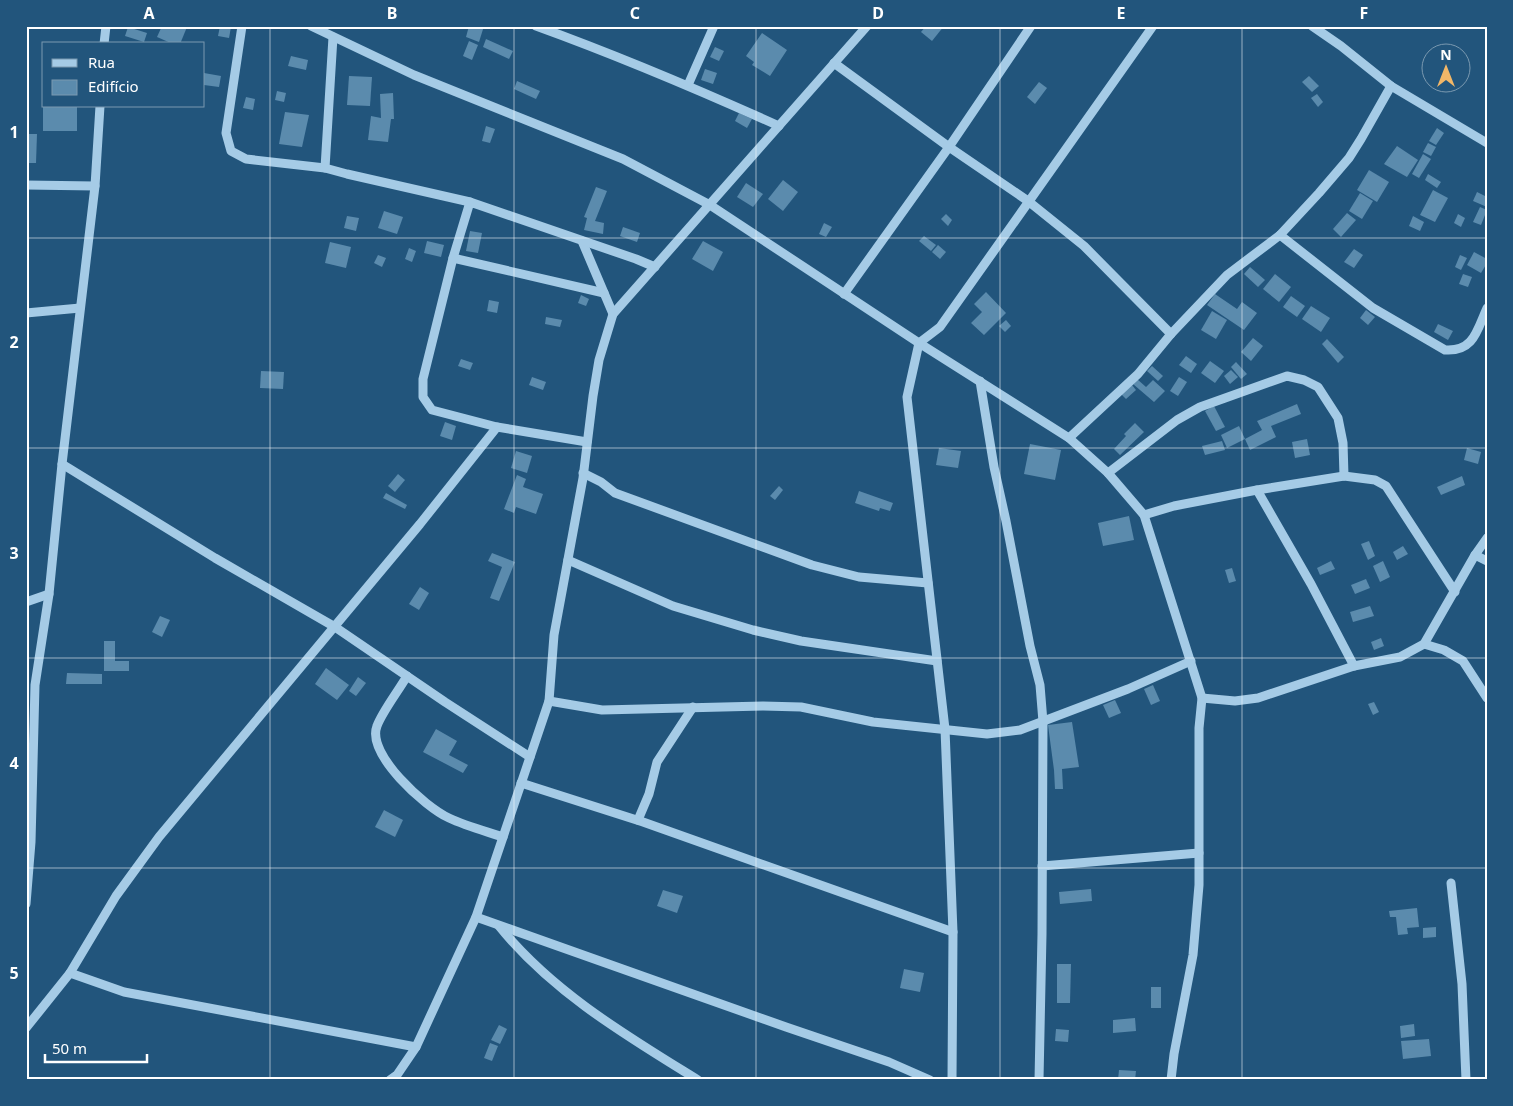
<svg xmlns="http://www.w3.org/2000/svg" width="1513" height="1106" viewBox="0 0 1513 1106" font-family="'Noto Sans',sans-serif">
  <rect width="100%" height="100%" fill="#22557c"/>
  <g fill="#5b8bad">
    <polygon points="162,26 185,26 187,27 180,44 173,44 157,37"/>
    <polygon points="220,26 231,27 229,38 218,36"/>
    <polygon points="469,26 484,26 479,42 466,37"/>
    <polygon points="926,26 944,26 932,41 921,32"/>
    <polygon points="128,27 147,33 144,42 125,36"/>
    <polygon points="762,33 787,50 770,76 752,65 754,62 746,56"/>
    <polygon points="486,39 513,51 509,59 483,47"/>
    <polygon points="469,41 478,45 472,60 463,56"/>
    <polygon points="715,47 724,51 719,61 710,57"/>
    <polygon points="291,56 308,60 306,70 288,66"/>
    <polygon points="705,69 717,73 713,84 701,80"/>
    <polygon points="204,73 221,76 219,87 204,85"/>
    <polygon points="349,76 372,77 370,106 347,105"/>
    <polygon points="1309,76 1319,86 1312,92 1302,82"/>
    <polygon points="517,81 540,91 536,99 514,89"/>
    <polygon points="1039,82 1047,88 1035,104 1027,97"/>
    <polygon points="277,91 286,93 284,102 275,100"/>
    <polygon points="393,93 394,119 391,119 388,142 368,140 371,116 381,118 380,94"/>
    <polygon points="1317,94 1323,102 1318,107 1311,98"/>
    <polygon points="246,97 255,99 253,110 243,108"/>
    <rect x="43" y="106" width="34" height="25"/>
    <polygon points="285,112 309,115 302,147 279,144"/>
    <polygon points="739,113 752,119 747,128 735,121"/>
    <polygon points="486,126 495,129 490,143 482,141"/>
    <polygon points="1437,128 1444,133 1436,145 1429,141"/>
    <polygon points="26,134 37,134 36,163 26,163"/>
    <polygon points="1428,143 1436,147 1431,156 1423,152"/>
    <polygon points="1397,146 1418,160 1407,177 1384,164"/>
    <polygon points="1423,154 1431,159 1419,178 1412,174"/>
    <polygon points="1369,170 1389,182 1377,202 1357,190"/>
    <polygon points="1428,174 1441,182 1437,188 1425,180"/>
    <polygon points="783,180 798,192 783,211 768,199"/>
    <polygon points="746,183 763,194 753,207 737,197"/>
    <polygon points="596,187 607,191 595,221 604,223 603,234 584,230 587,218 584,217"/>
    <polygon points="1433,190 1448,198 1435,222 1420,215"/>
    <polygon points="1477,192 1487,197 1487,207 1473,201"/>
    <polygon points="1360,193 1373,201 1362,219 1349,211"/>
    <polygon points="1480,207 1487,210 1481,225 1473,222"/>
    <polygon points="384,211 403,217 397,234 378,228"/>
    <polygon points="1347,213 1356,220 1341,237 1333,229"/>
    <polygon points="946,214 952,220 948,226 941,219"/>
    <polygon points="1458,214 1465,218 1461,227 1454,223"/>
    <polygon points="347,216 359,218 356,231 344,228"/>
    <polygon points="1413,216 1424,222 1420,231 1409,226"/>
    <polygon points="824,223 832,227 826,237 819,234"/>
    <polygon points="623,227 640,233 637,242 620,236"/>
    <polygon points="470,231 482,233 478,253 466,251"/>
    <polygon points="924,236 936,245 931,251 919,241"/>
    <polygon points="427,241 444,245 441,257 424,253"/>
    <polygon points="703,241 723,252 713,271 692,259"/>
    <polygon points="330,242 351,247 346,268 325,263"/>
    <polygon points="938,245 946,252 940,259 932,252"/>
    <polygon points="409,248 416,251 412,262 405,259"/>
    <polygon points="1354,249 1363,255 1354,268 1344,262"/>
    <polygon points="1474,252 1487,259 1487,263 1481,273 1467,265"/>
    <polygon points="378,255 386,258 382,267 374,263"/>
    <polygon points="1460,255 1467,258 1461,270 1455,267"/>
    <polygon points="1250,267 1265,280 1258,287 1244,274"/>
    <polygon points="1275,274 1291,287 1279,302 1263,289"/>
    <polygon points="1463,274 1472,277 1468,287 1459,284"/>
    <polygon points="986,292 1006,313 984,335 971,323 982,312 974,304"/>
    <polygon points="1215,294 1237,309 1242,302 1257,313 1244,330 1207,305"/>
    <polygon points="581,295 589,299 586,306 578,303"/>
    <polygon points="1291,296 1305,306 1297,317 1283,307"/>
    <polygon points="489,300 499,302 497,313 487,311"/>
    <polygon points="1311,306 1330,318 1321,332 1302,319"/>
    <polygon points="1366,310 1375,317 1368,325 1360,318"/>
    <polygon points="1212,311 1227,320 1216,339 1201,330"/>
    <polygon points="546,317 562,320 560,327 545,324"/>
    <polygon points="1006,320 1011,326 1005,332 999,326"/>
    <polygon points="1438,324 1453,331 1448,340 1434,332"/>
    <polygon points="1253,338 1263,346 1251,361 1241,352"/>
    <polygon points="1327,339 1344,357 1338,363 1322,344"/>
    <polygon points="1186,356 1197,364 1191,373 1179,365"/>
    <polygon points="461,359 473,363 470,370 458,366"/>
    <polygon points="1210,361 1224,371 1215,383 1201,373"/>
    <polygon points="1236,362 1247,374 1241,379 1231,367"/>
    <polygon points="1152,366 1163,376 1158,381 1147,371"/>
    <polygon points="1231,370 1238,377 1230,384 1224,376"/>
    <polygon points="261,371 284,372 283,389 260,388"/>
    <polygon points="532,377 546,382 543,390 529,385"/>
    <polygon points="1179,377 1187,382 1178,396 1170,391"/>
    <polygon points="1137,379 1146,387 1153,380 1165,391 1154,402 1133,384"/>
    <polygon points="1132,385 1136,390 1126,399 1121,394"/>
    <polygon points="1297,404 1301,414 1271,426 1276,437 1250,450 1245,439 1262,430 1257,421"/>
    <polygon points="1214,406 1225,427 1216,431 1205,411"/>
    <polygon points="445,422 456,426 452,440 440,436"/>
    <polygon points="1135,423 1144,432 1120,455 1114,449 1126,436 1124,434"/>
    <polygon points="1239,426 1245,439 1227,448 1221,435"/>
    <polygon points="1307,439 1310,455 1295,458 1292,442"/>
    <polygon points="1222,441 1225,450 1205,455 1202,446"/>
    <polygon points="1030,444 1061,450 1055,480 1024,474"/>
    <polygon points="939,448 961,451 958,468 936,465"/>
    <polygon points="1467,448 1481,452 1478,464 1464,460"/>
    <polygon points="516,451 532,456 527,473 511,468"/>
    <polygon points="398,474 405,480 395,492 388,486"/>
    <polygon points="517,475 526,479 523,487 543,494 536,514 516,507 514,513 504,509"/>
    <polygon points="1462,476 1465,485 1441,495 1437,487"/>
    <polygon points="779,486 783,490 775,500 770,496"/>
    <polygon points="859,491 893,503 890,511 880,508 879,511 855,503"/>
    <polygon points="386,493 407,505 405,509 383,498"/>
    <polygon points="1129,516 1134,540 1103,546 1098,523"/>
    <polygon points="1369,541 1375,556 1368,560 1361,544"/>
    <polygon points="1403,546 1408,554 1397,560 1393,552"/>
    <polygon points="492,553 515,562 499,601 490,598 502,567 488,561"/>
    <polygon points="1331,561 1335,569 1320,575 1317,568"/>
    <polygon points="1383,561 1390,577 1380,582 1373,566"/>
    <polygon points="1232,568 1236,581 1229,583 1225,570"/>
    <polygon points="1366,579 1370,588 1355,594 1351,585"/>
    <polygon points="420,587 429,593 419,610 409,604"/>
    <polygon points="1370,606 1374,616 1353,622 1350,612"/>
    <polygon points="160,616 170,620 162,637 152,632"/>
    <polygon points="1381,638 1384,646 1374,650 1371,642"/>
    <polygon points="104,641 115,641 115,661 129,661 129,671 104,671"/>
    <polygon points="326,668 349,685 337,700 315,684"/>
    <polygon points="67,673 102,674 102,684 66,684"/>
    <polygon points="358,677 366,683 356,696 349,691"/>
    <polygon points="1153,685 1160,701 1151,705 1144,689"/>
    <polygon points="1115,700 1121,713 1109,718 1103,705"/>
    <polygon points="1374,702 1379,712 1373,715 1368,704"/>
    <polygon points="1072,722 1079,767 1062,769 1063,789 1055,789 1054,770 1048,725"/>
    <polygon points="436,729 457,741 449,755 468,765 463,773 423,752"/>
    <polygon points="384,810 403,820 395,837 375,827"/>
    <polygon points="1091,889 1092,901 1060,904 1059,892"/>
    <polygon points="663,890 683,896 677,913 657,906"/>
    <polygon points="1417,908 1419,927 1407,928 1408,934 1398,935 1396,917 1390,917 1389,911"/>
    <polygon points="1436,927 1436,937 1423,938 1423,928"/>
    <polygon points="1057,964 1071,964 1070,1003 1057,1003"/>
    <polygon points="904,969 924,973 920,992 900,988"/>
    <rect x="1151" y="987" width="10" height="21"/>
    <polygon points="1135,1018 1136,1031 1113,1033 1113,1020"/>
    <polygon points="1414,1024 1415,1036 1401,1038 1400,1026"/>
    <polygon points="499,1025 507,1029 500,1044 491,1040"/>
    <polygon points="1056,1029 1069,1030 1068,1042 1055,1041"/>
    <polygon points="1429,1039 1431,1056 1403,1059 1401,1041"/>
    <polygon points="490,1043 498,1046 492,1061 484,1058"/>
    <polygon points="1119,1070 1136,1071 1135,1080 1118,1080"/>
  </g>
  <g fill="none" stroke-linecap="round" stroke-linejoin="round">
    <g stroke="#a5cbe6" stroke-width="9">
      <polyline points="242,26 226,133 231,151 246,159 325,168"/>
      <polyline points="311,26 414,75 623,159 710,205 919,343 1069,438 1108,473 1144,515 1202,698 1199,728 1199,885 1193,955 1174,1054 1171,1080"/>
      <path d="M536,26C619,56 699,90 779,126"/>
      <polyline points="1312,26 1341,46 1391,86 1487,143"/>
      <polyline points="333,37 325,168 347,174 470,202"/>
      <polyline points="104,44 106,26"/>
      <polyline points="834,63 949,147 1028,201 1084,246 1171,334"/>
      <polyline points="688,85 714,26"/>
      <polyline points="26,185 95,186"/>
      <path d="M1280,235L1373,308L1445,350C1474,352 1477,330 1487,308"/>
      <polyline points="582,241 613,314"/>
      <polyline points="453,258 604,293"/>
      <polyline points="844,294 949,147 1031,26"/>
      <polyline points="26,313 80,308"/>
      <polyline points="980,381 994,467 1006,521 1030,646 1040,685 1043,722 1042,934 1039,1080"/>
      <polyline points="1069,438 1138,374 1171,334 1227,275 1280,235 1319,193 1349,158 1361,139 1391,86"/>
      <polyline points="587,442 497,427 432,410 423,397 423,379 453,258 470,202 636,259 655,267"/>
      <polyline points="62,464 215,558 335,627 445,702 530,757"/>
      <polyline points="583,473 601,482 615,493 812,565 859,577 928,583"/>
      <polyline points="1108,473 1177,420 1200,407 1287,376 1304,380 1318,387 1338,418 1343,443 1344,476"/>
      <polyline points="1257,490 1311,584 1354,666"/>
      <polyline points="1144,515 1174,506 1257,490 1344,476 1375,480 1386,486 1455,592"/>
      <polyline points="1475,555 1487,561"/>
      <polyline points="568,560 673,606 753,630 801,641 937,661"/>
      <polyline points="26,602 49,594"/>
      <polyline points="1424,644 1444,650 1463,661 1487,698"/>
      <path d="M407,676C399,690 382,712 377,726C366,754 425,807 449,818C466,826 485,831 503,837"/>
      <polyline points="1202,698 1235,701 1258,698 1354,666 1400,657 1424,644 1475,555 1487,538"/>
      <polyline points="549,701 602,710 763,706 801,707 873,722 987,734 1020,730 1128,689 1191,661"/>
      <polyline points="521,783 643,822 953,932"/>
      <polyline points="638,820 649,794 657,762 693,707"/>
      <polyline points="1042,866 1199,853"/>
      <polyline points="1451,883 1462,984 1466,1080"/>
      <polyline points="26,904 31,842 35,685 49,594 62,464 95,186 100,106"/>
      <polyline points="476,917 786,1027 889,1062 930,1080"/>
      <path d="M499,926C552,992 627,1036 698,1080"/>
      <polyline points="70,973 124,992 416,1047"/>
      <polyline points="26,1028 70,973 116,896 159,837 420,524 497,427"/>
      <polyline points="390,1080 397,1075 416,1047 476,917 549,701 554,635 583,478 593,396 599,360 613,314 867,26"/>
      <polyline points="952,1080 953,932 945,729 907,397 919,343 940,327 1153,26"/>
    </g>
  </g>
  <path fill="none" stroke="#fff" stroke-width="1" stroke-opacity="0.55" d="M270,26V1080M514,26V1080M756,26V1080M1000,26V1080M1242,26V1080M26,238H1487M26,448H1487M26,658H1487M26,868H1487"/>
  <rect width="1513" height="1106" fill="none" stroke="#22557c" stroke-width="55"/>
  <rect x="42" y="42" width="162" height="65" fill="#22557c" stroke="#7a99b0"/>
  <rect x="52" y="59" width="25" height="8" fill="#a5cbe6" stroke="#7a99b0"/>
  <text x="88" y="68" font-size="15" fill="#ffffff">Rua</text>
  <rect x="52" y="80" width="25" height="15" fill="#5b8bad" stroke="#7a99b0"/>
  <text x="88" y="92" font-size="15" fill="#ffffff">Edifício</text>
  <g transform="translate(1446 68)"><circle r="24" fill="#22557c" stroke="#7a99b0"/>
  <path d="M0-4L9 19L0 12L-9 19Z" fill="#f1b768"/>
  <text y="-8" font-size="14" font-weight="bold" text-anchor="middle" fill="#ffffff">N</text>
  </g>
  <path d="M45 1054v8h102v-8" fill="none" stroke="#ffffff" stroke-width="2.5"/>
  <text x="52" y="1054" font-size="15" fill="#ffffff" stroke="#22557c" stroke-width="4" paint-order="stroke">50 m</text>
  <rect x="28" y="28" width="1458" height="1050" fill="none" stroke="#fff" stroke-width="2"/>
  <g font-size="16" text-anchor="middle" font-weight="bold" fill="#fff">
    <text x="149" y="19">A</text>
    <text x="392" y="19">B</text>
    <text x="635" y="19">C</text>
    <text x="878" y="19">D</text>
    <text x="1121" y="19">E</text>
    <text x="1364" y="19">F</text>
    <text x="14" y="138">1</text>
    <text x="14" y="348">2</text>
    <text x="14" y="559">3</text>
    <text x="14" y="769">4</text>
    <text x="14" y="979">5</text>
  </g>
</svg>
